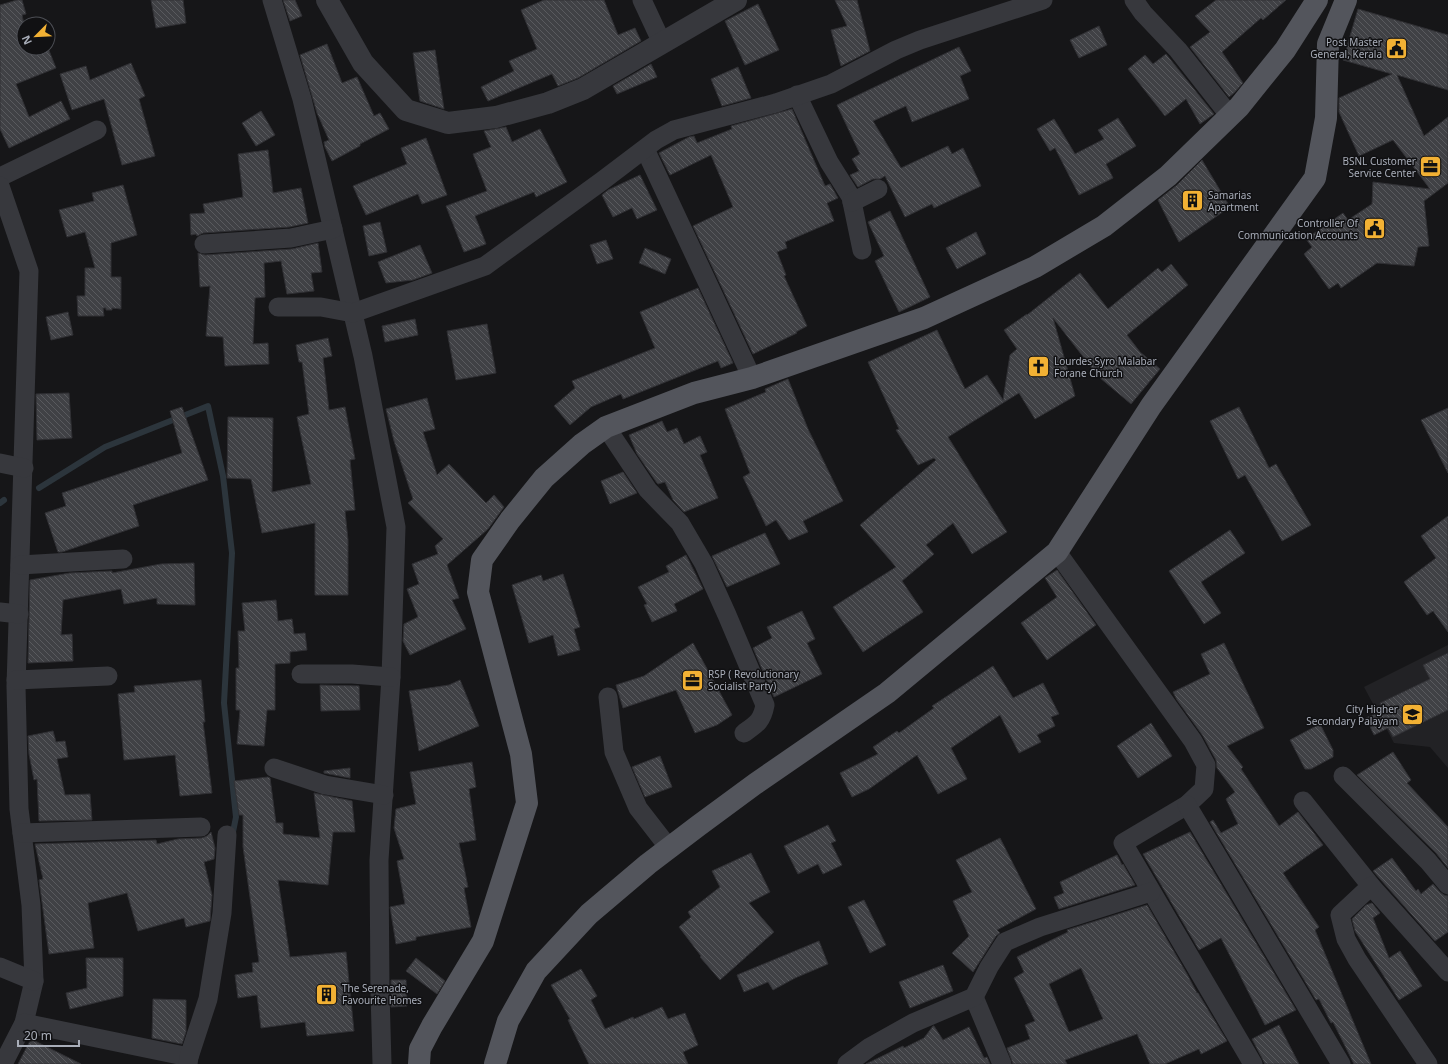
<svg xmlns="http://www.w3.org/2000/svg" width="1448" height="1064" viewBox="0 0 1448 1064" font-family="'Noto Sans',sans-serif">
  <defs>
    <pattern id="building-back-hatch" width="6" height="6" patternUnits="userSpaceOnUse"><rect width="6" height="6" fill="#404145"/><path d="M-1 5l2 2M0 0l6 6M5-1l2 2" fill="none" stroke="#595a5e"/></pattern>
  </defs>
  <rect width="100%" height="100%" fill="#161618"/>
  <polygon fill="#222225" points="1448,645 1448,768 1430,747 1394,743 1364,687"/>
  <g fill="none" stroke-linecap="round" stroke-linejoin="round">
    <g stroke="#2c353c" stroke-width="6">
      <polyline points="39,488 105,447 208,406 223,476 232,553 224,703 236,817 232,837"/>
      <polyline points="0,503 4,500"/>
    </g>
  </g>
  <g fill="url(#building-back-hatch)" stroke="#303034" fill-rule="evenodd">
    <polygon points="17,0 22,0 26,14 22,15 24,24 24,48 48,48 56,68 16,84 29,117 61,101 70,119 9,148 0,129 0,5"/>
    <polygon points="151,0 183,0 186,23 156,28"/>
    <polygon points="283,0 295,0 302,16 290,21"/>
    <polygon points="544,0 604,0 618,35 635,28 641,41 578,78 558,86 552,74 488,101 481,87 514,71 509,61 537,49 521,10"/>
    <polygon points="835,0 857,0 870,51 841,66 831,30 847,26"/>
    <polygon points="1216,0 1286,0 1263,20 1261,18 1222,52 1243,83 1234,93 1229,97 1190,47 1210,32 1195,16"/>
    <polygon points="758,4 779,50 745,65 725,21"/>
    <polygon points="1358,9 1448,35 1448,90 1397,75 1424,136 1448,117 1448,183 1424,201 1429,246 1418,247 1414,266 1377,263 1341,288 1338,283 1329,289 1304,254 1312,247 1306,239 1343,213 1348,220 1372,204 1373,182 1430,189 1393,140 1359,156 1339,112 1339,98 1392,74 1343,60"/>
    <polygon points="1099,26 1107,45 1079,58 1070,40"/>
    <polygon points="327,44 342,83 357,77 374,116 380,113 389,129 360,144 360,146 332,161 325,147 324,142 329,140 317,113 300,55"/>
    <polygon points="959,47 971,71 960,76 969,99 912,122 906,106 873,121 901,168 948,146 952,154 963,148 981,186 934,208 932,204 905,217 885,176 880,179 873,179 858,187 850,175 859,171 852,159 860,154 837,105"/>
    <polygon points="435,50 444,109 420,101 413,53"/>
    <polygon points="1166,54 1214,114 1200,124 1186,99 1165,116 1128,69 1145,55 1153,64"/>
    <polygon points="131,63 145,96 139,99 155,156 122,165 104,99 72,110 60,74 86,66 90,80"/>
    <polygon points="651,64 657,77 617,94 613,86"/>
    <polygon points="738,67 751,98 722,106 711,79"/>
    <polygon points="792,109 825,186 830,184 838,198 827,203 834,221 785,242 787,248 777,252 786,275 784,276 807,326 796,332 797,333 753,354 693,226 733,207 711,155 670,175 659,153 689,137 694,136 697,143 732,129 731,126"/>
    <polygon points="261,111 275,135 256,146 242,123"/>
    <polygon points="1118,118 1136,146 1106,164 1113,178 1079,195 1055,148 1050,151 1037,129 1054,119 1075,154 1104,139 1098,130"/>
    <polygon points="506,127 512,142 540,129 567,182 536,197 534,192 475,216 486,244 464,252 446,206 487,191 473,154 491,147 484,131"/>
    <polygon points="426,138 447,195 422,204 418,194 366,215 353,186 407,164 401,148"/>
    <polygon points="268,150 273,193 301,188 308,223 289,227 203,233 197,236 196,234 191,235 190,214 205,213 203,204 243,197 238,154"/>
    <polygon points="1202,160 1230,207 1179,242 1158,200 1177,185"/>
    <polygon points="640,175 657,210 637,219 632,208 613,217 602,195 608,190"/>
    <polygon points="123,185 137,235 111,243 111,277 121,277 121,309 112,308 112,310 106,310 106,308 103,308 104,316 78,316 77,296 85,296 85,268 95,268 85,232 67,237 59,210 94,201 92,193"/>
    <polygon points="890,211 930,297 899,312 875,261 884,256 868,222"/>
    <polygon points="380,222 387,252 369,256 363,226"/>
    <polygon points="976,232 986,254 957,269 946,248"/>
    <polygon points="606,240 613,259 597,264 590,245"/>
    <polygon points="318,243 322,272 311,273 314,291 287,294 281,261 264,263 265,297 255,298 253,344 268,343 269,364 225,366 223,337 206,336 210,286 200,287 198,253 205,255 292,249"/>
    <polygon points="420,245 432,273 413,280 386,283 378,262"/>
    <polygon points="645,248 671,259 665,274 639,263"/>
    <polygon points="1171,264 1188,285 1127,335 1140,352 1160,369 1131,404 1099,377 1053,318 1075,396 1035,419 1019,393 948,437 1007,532 972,554 953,523 926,545 934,554 902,581 923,612 863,652 833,607 896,567 860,525 936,460 934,458 918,465 896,430 899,429 868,362 937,330 965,389 987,375 1003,400 1010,355 1017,349 1004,330 1027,314 1027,315 1080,273 1108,309 1158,268 1162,272"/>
    <polygon points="698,288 733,363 721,368 718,361 623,399 621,394 591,407 570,425 554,406 575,388 572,381 655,348 640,312"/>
    <polygon points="68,312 73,335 51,340 46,317"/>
    <polygon points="415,319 418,335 385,342 382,326"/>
    <polygon points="487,324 496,373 456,380 447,331"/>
    <polygon points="328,338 332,356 323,358 329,410 345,407 355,459 350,460 355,510 345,511 348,540 348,595 315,595 315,523 262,533 251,479 227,478 228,417 273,418 272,492 311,484 297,417 309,414 302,362 299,362 296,345"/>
    <polygon points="788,379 808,429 843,501 803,521 808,532 789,540 776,520 766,526 743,477 750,473 725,409 766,392 765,389"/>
    <polygon points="69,393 72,438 37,440 36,394"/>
    <polygon points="427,398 435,429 423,432 437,475 449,464 486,503 494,495 504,507 488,529 447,565 459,598 452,600 466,629 410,655 403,641 404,624 418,617 407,589 419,584 412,564 438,554 435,546 443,539 408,503 413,499 394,441 386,409"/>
    <polygon points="182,407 208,480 133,505 139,526 62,552 58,552 45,513 66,506 62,493 182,453 170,411"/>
    <polygon points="1239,407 1269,468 1276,464 1311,525 1282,541 1245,475 1238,479 1210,421"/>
    <polygon points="1448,408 1448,473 1421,420"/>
    <polygon points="662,421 667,432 677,428 684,444 700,436 707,452 700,455 718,498 684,512 673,500 665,482 658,484 657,483 637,454 629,435"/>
    <polygon points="623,472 637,493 610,504 601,481"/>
    <polygon points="1448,516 1448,632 1433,611 1427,615 1404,582 1436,558 1421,536"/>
    <polygon points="1230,530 1245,553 1201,582 1221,613 1204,624 1169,571"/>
    <polygon points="765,533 780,564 727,587 712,556"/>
    <polygon points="686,555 703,589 674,604 677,611 652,622 644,605 647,604 638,587 669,572 666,566"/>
    <polygon points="194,563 195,605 157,604 157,598 124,604 121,589 63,600 61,635 72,634 73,661 28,663 30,580 70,573 112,571 112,573 161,564"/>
    <polygon points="1057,570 1096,625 1047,660 1021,623 1057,597 1045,578"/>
    <polygon points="563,574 580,627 574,629 580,650 558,656 553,635 529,643 512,585 541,575 543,581"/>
    <polygon points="276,600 278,621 292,619 294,634 305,633 307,650 290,652 290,663 275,664 275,710 267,710 264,746 237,744 240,710 236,710 236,668 239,668 238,631 245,631 242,603"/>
    <polygon points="802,611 815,639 807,643 822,674 774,697 753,648 772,638 767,627"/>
    <polygon points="693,643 732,715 717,725 695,733 676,690 623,708 616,685 644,676"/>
    <polygon points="1224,643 1264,728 1227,746 1243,767 1241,769 1279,826 1298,812 1323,845 1283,873 1319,927 1315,930 1371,1064 1354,1064 1333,1022 1331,1023 1319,999 1316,1000 1210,822 1213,820 1221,833 1238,824 1226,799 1235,792 1217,768 1216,760 1203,736 1177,700 1173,692 1210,674 1201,654"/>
    <polygon points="1448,653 1448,710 1393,737 1388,728 1374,735 1366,718 1383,710 1380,703 1430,679 1423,665"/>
    <polygon points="993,666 1013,698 1043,683 1059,714 1051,717 1055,726 1037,735 1041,742 1019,753 1000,715 951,748 967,779 938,794 917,755 869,789 852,797 840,773 878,754 873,747 897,731 899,733 934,708 932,706"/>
    <polygon points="201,680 205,722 203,722 212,793 180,796 175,755 124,760 118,694 135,692 134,686"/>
    <polygon points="460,680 479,726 419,751 409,691 449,685"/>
    <polygon points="320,685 359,686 360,710 321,711"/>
    <polygon points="1151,723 1172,756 1138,778 1117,746"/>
    <polygon points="1320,724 1333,750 1333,757 1311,769 1305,769 1290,740"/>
    <polygon points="53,731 56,742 65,741 68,757 57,759 65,795 90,794 92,820 39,821 37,779 34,780 29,754 28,736"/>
    <polygon points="1393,752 1411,780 1407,783 1448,827 1448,868 1436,853 1357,775"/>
    <polygon points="660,756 672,787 645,797 632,767"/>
    <polygon points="472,762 476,787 469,789 476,840 459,843 468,887 464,888 471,927 416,937 416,940 396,944 390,907 405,904 397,861 404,859 394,828 396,809 416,804 410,772"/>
    <polygon points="350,768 350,778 324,773 324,771"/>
    <polygon points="268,777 270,778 276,823 283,823 283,834 320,838 314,793 352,801 355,832 333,832 328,885 278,880 290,957 346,952 354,1031 307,1036 305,1022 261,1028 257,995 238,998 235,975 253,972 252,963 259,962 243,847 243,815 239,815 234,781"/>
    <polygon points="828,825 836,841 831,843 842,865 823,874 818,864 798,874 784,846"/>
    <polygon points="211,832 215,848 214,859 204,862 212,895 210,921 186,927 184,918 138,931 127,893 88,903 94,948 49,954 39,880 43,879 35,844 156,840 157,844 178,839 202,838 207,836"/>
    <polygon points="1190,832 1296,1010 1265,1025 1221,938 1199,950 1143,854"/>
    <polygon points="1000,838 1036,909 997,930 1000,933 996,936 973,972 952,953 969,936 953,901 972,892 956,860"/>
    <polygon points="751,853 770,892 749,903 774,932 720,980 700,957 701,956 679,927 691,917 688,912 720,887 712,871"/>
    <polygon points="1117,855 1122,865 1123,864 1135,885 1059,909 1054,897 1064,893 1060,882"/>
    <polygon points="1392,858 1416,891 1418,889 1421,894 1433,884 1440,892 1444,895 1448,896 1448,932 1435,941 1373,871"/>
    <polygon points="864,900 886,945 870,953 848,907"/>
    <polygon points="1372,903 1380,913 1373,918 1389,958 1400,951 1422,986 1399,1000 1355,931 1352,919 1366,905"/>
    <path d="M1147,905L1187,974L1197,993H1198L1227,1041L1201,1054L1199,1049L1165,1064H1150L1137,1034L1065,1060L1067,1064H1013L1007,1048L1030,1039L1025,1025L1035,1021L1014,978L1024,972L1017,957L1068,932L1067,930ZM1081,968L1103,1019L1069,1032L1049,984Z"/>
    <polygon points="819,941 828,964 795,978 773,990 768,982 744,992 737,975"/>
    <polygon points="86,958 123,958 123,996 70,1009 66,993 87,988"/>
    <polygon points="416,958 445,981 437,994 406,971"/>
    <polygon points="943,965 953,991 910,1008 899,982"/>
    <polygon points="581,969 597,996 591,1000 605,1029 633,1017 634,1019 662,1007 668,1019 685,1013 698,1045 683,1052 688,1064 589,1064 568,1020 570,1019 551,985"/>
    <polygon points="391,980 406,980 407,1006 391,1007"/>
    <polygon points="153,999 186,1000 186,1032 182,1044 152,1038"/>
    <polygon points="1279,1025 1299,1064 1265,1064 1252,1039"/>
    <polygon points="933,1026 934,1026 943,1040 969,1027 984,1058 987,1057 990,1064 866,1064 903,1046 904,1048 924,1038"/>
    <polygon points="31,1039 81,1064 18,1064"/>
  </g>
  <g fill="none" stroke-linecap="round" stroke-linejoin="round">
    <g stroke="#37383d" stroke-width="19">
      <polyline points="272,0 302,99 363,356 396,527 391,677 379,860 380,992 382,1064"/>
      <polyline points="642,0 662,43"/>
      <polyline points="1134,0 1143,13 1178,50 1230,116"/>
      <polyline points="797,95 829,162 851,197 862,250"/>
      <polyline points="645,149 752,378"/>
      <polyline points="0,177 97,130"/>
      <polyline points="0,186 29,271 16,686 19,809 31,905 34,981 24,1023 3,1064"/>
      <polyline points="852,202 878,189"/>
      <polyline points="204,244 291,238 333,229"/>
      <polyline points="278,307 321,307 353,313 485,266 602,181 656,140 674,130 776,103 831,84 896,50 920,40 1043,0"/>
      <path d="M606,427L648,490L680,523L704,564L727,615L765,705C762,721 757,724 744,733"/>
      <polyline points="0,463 24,468"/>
      <polyline points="1057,552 1193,741 1206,765 1204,789 1187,805 1123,843 1253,1064"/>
      <polyline points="20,565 123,559"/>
      <polyline points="0,612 19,614"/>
      <polyline points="301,674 352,674 391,677"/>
      <polyline points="16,680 108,676"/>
      <polyline points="608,697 614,752 638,808 669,848"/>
      <polyline points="274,768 325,785 384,795"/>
      <polyline points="1343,776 1428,861 1448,885"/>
      <polyline points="1303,801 1371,886 1448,972"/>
      <polyline points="1187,805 1341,1064"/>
      <polyline points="22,833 201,827"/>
      <polyline points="1371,886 1340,915 1346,939 1357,959 1428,1064"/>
      <polyline points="0,967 34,981"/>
      <polyline points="974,997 1002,1064"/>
      <polyline points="24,1023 189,1057"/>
      <polyline points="188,1064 189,1057 208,999 222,913 227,835"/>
      <polyline points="847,1064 870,1047 913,1023 974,997 989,967 1005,942 1040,927 1151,892"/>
    </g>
    <polyline stroke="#37383d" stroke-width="22" points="327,0 363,63 406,110 448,123 496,117 548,103 583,89 736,0"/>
    <g stroke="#53555c" stroke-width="22">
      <polyline points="419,1064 420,1049 432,1026 483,941 527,803 521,754 478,592 482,560 510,520 544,478 582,444 606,427 694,393 752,378 924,318 1035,267 1104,226 1168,176 1239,107 1285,50 1317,0"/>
      <polyline points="495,1064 508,1021 536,971 589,914 648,864 698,826 755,784 887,693 1057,552 1151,406 1315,178 1326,118 1328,44 1346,0"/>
    </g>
  </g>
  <defs>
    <symbol id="civic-square" viewBox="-11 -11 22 22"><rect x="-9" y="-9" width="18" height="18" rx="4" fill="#f2b134" stroke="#111113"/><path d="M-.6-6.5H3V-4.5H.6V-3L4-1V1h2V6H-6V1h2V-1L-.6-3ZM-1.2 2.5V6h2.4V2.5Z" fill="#111"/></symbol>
    <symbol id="office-square" viewBox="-11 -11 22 22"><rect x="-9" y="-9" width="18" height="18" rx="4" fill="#f2b134" stroke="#111113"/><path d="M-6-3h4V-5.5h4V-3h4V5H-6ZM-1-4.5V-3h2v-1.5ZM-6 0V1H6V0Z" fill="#111"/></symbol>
    <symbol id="building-square" viewBox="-11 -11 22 22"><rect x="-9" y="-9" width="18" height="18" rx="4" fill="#f2b134" stroke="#111113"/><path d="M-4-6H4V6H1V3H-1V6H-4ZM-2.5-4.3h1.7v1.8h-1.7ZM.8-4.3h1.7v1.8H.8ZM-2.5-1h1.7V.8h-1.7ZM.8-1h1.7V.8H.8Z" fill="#111"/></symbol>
    <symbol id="church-square" viewBox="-11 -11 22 22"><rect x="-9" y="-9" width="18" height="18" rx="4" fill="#f2b134" stroke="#111113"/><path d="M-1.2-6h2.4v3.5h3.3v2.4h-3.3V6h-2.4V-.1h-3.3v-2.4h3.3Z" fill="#111"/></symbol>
    <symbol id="school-square" viewBox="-11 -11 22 22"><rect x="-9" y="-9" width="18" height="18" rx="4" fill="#f2b134" stroke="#111113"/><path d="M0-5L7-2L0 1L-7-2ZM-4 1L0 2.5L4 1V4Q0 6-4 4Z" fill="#111"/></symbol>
  </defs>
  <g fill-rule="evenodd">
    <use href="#civic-square" x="1384" y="36" width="25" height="25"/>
    <use href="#office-square" x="1418" y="154" width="25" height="25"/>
    <use href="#building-square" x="1180" y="188" width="25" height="25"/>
    <use href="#civic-square" x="1362" y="216" width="25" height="25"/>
    <use href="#church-square" x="1026" y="354" width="25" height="25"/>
    <use href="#office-square" x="680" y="668" width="25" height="25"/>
    <use href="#school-square" x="1400" y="702" width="25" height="25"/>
    <use href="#building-square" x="314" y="982" width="25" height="25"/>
  </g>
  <g text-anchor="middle" stroke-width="3" stroke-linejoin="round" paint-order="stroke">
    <g font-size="10" fill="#a8adb8" stroke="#111113" text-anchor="end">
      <text x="1382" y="46">Post Master<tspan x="1382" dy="12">General, Kerala</tspan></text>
      <text x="1416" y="165">BSNL Customer<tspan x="1416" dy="12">Service Center</tspan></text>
      <text x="1208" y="199" text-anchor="start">Samarias<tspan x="1208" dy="12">Apartment</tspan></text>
      <text x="1358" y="227">Controller Of<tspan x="1358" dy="12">Communication Accounts</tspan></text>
      <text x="1054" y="365" text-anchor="start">Lourdes Syro Malabar<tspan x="1054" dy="12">Forane Church</tspan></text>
      <text x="708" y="678" text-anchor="start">RSP ( Revolutionary<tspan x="708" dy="12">Socialist Party)</tspan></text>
      <text x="1398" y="713">City Higher<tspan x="1398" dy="12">Secondary Palayam</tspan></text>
      <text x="342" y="992" text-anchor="start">The Serenade,<tspan x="342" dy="12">Favourite Homes</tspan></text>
    </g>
  </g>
  <g transform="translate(36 36) rotate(246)"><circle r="19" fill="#111113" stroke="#4d4f55"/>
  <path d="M0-3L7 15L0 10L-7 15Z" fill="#f2b134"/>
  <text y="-6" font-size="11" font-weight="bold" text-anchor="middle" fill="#a8adb8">N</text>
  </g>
  <path d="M18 1040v6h61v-6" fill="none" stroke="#a8adb8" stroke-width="2"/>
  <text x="24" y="1040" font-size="12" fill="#a8adb8" stroke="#111113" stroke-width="3" paint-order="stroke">20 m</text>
</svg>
